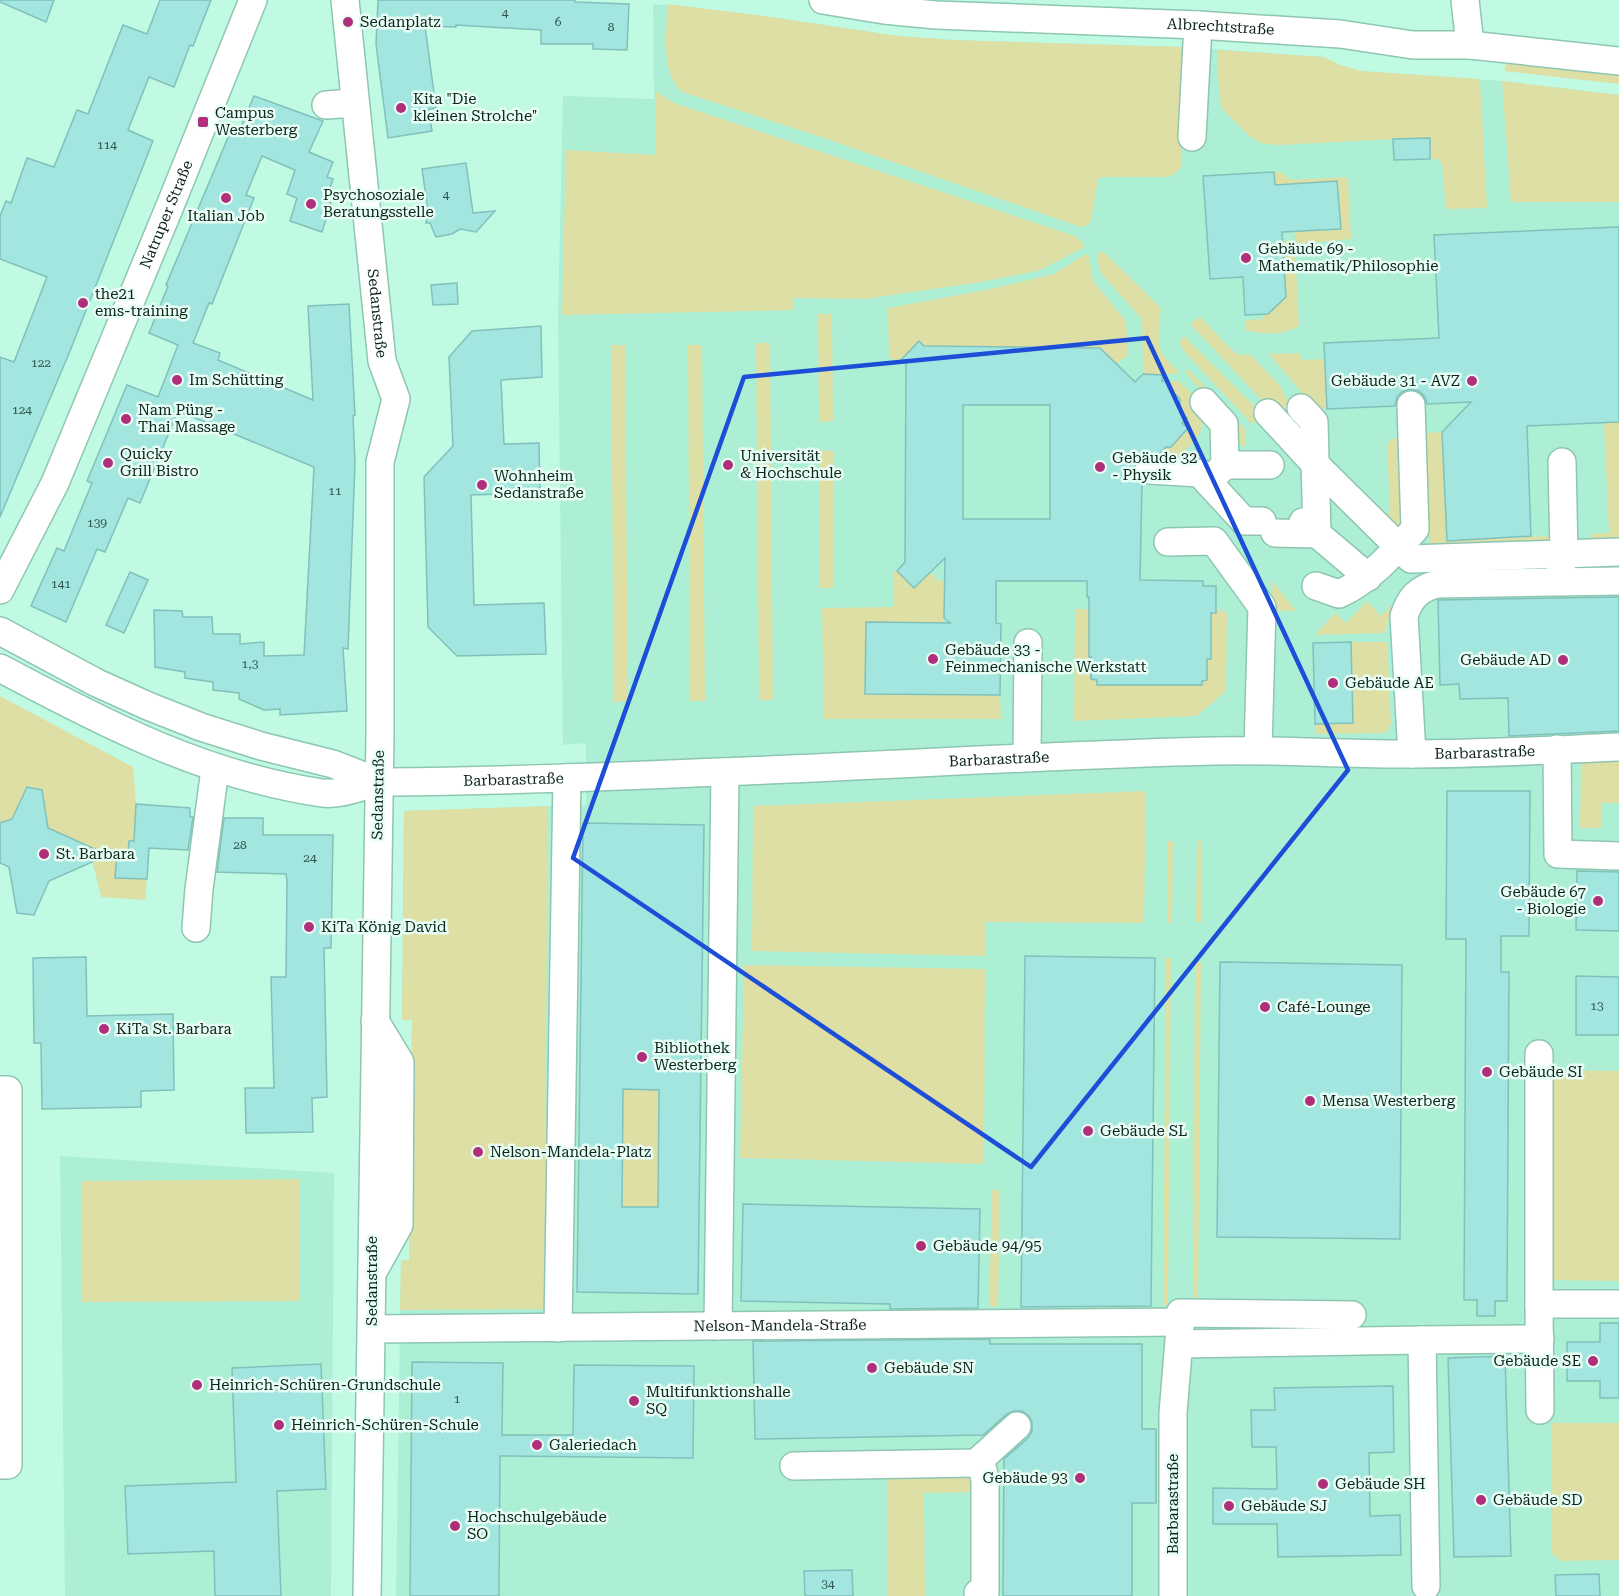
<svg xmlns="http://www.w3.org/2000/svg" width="1619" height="1596" viewBox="0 0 1619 1596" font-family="'Roboto Serif',serif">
  <rect width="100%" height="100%" fill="#c0fae3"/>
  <g fill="#acefd5">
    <polygon points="653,4 757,15 898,36 953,40 1184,47 1324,57 1340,65 1361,71 1502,81 1619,95 1619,1596 396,1596 401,1261 409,1260 412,1020 402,1020 404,811 586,805 586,743 563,745 558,316 563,96 654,99"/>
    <polygon points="60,1156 334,1173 331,1596 65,1596"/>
  </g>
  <g fill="#dddfa5">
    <path d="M667,4L757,15L898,36L953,40L1184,47L1181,167L1176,173L1168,177H1103L1098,179L1091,220L1089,225L1081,227L818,136L682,92C660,72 667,32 667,4Z"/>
    <polygon points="1218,50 1324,57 1340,65 1361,71 1480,79 1487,208 1446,209 1442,163 1437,159 1394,160 1393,139 1280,145 1264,144 1250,137 1221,108 1217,65"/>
    <polygon points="1507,62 1619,73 1619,84 1504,71"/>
    <polygon points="1502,81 1619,95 1619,202 1511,202"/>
    <polygon points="655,91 674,103 1075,236 1084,244 1083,248 1038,271 981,282 865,299 793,298 793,310 562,315 566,150 655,155"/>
    <polygon points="1274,172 1281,172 1291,180 1348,177 1351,239 1297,244 1294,231 1341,229 1337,181 1275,185"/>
    <path d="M1283,239L1295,248L1299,326C1285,335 1263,335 1246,330V320L1263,319V315L1269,314L1270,309L1274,308L1286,297Z"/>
    <path d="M1100,252L1105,253L1161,308C1160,323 1155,342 1164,356C1169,363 1177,367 1179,374H1143L1142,319L1100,272L1097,254Z"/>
    <polygon points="1086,254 1089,256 1093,281 1126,321 1128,356 1116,363 1098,346 1090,353 1083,348 936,346 929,352 919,342 901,360 889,359 888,308 991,289 1054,274"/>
    <polygon points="818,314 832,314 833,421 819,422"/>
    <polygon points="1200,317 1236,354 1251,355 1281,387 1291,408 1269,408 1190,324"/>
    <polygon points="1184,336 1264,416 1261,422 1251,423 1182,349 1180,341"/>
    <polygon points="756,343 770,343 773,700 759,700"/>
    <polygon points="611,345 625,345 628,701 614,702"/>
    <polygon points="688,345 702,345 705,701 690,701"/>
    <polygon points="1300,353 1301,360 1324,359 1327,409 1315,408 1269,354"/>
    <polygon points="1189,370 1245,429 1245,446 1241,446 1238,432 1186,373 1186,371"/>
    <path d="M1169,381H1179C1185,388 1198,397 1201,405C1209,429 1194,444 1177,457L1157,456L1150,447H1170L1188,429L1182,423L1186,418L1180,412V399L1168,387Z"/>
    <polygon points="1619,422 1619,547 1591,542 1591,534 1609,533 1604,423"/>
    <polygon points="1442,432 1447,541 1552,536 1551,544 1430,554 1425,433"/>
    <polygon points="1399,438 1407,448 1409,518 1401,527 1394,527 1387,515 1390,512 1387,444 1391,439"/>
    <polygon points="819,450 834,451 833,588 819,588"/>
    <polygon points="1430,565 1546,567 1541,572 1396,606 1389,616 1385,633 1315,635 1335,613 1346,623 1367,601 1381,616"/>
    <polygon points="893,571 897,571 914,588 928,574 935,575 935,580 944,581 944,623 866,622 865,693 1000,695 1001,719 824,719 822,608 893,607"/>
    <polygon points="1272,581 1296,611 1273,611"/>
    <polygon points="1216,608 1227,613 1226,691 1197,716 1074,721 1075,609 1089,609 1089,656 1094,657 1091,663 1091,679 1097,680 1097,685 1202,685 1202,681 1207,680 1206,659 1211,658 1211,613 1216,612"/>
    <polygon points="1351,642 1387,642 1391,723 1389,729 1384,733 1315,734 1315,724 1352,723"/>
    <path d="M0,696L133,767C135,795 141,827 128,853L117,852L116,877L147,879L145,900L101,897L89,846L48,828L27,788L12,819L0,823Z"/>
    <polygon points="1581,762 1619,762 1619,803 1601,803 1602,828 1580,828"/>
    <polygon points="1146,791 1144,923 986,922 985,956 752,951 753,806"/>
    <polygon points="548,806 544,1309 400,1310 401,1261 409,1260 412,1020 402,1020 404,811"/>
    <polygon points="1168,841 1173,841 1172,923 1167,923"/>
    <polygon points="1197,841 1202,841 1201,922 1196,922"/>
    <polygon points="1166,958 1171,958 1168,1305 1163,1305"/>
    <polygon points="1195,962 1201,962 1198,1306 1193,1306"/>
    <polygon points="744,965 985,969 984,1164 740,1158"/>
    <polygon points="1553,1070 1619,1071 1619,1281 1550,1280"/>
    <polygon points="623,1089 659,1090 658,1207 622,1207"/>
    <polygon points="299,1179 299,1301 82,1302 81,1181"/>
    <polygon points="992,1190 1000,1190 998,1307 989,1306"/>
    <polygon points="1551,1423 1619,1423 1619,1560 1561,1561 1552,1553"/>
    <polygon points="977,1474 978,1492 924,1493 925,1596 887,1596 887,1475"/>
  </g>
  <g fill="#a3e5df" stroke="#80c1bb" stroke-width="1.5" fill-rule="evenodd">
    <polygon points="0,0 54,0 46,22 0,2"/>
    <polygon points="160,0 211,0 193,46 190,45 174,87 149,77 128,130 153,141 70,351 0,517 0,357 14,362 47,277 0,259 0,216 6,201 11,203 27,158 54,167 77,110 88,114 123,25 147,34"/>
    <polygon points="378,0 575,0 575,2 629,4 627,50 593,49 593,44 541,44 541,30 456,25 456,27 425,26 436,108 429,109 432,131 388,138 376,44"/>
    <polygon points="254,96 323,121 309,152 333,162 327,177 333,179 326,201 331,203 322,232 290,221 297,198 287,194 295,170 262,156 246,195 254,198 212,304 209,303 193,343 220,353 218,360 313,400 308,306 349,304 355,415 353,416 355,463 348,649 343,648 347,711 280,715 280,709 264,710 239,699 239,693 213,690 213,682 185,678 185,672 155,667 154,610 182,611 183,617 212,617 213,634 240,634 240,644 264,642 264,656 304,655 314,467 178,411 140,503 128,498 105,552 97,549 66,622 31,606 57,548 64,551 92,483 87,481 127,385 158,397 178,345 149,333 168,286 166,285 232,128 239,131"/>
    <polygon points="1430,138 1430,159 1394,160 1393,139"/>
    <polygon points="466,163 473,213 495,211 476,232 460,229 452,234 436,237 430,223 426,223 427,218 429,218 422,169"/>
    <polygon points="1274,172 1275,185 1337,181 1341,229 1282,232 1286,297 1268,314 1245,315 1243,277 1210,279 1203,176"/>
    <polygon points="1619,227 1619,422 1527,426 1531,536 1447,541 1442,432 1471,402 1427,404 1425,397 1419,391 1410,389 1402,392 1397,397 1395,406 1327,409 1324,343 1439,338 1434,235"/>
    <polygon points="457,283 458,304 433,305 431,285"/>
    <polygon points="541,326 542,377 501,380 504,444 539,443 540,493 471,495 474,605 544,603 546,654 457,656 428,627 424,477 453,446 449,357 472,331"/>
    <path d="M919,341L924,346L1100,348L1135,382L1143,374L1163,375L1162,381H1169L1168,387L1180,399V412L1187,418L1182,423L1188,428L1171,447H1166L1158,455L1141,456L1136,462L1133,468L1135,478L1142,484L1140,580L1203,581V586H1216V613H1211V659H1207V680L1202,681V685H1097V680L1091,679V657H1089V597H1087V581H996V623L1001,624L1000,695L865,694L866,622L950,623L944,618L945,558L914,588L897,571L905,562L906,364L901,360ZM963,405H1050V519H963Z"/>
    <polygon points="130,572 148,580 124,633 106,625"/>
    <polygon points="1619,597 1619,731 1509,736 1508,698 1460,699 1459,684 1440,685 1438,600"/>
    <polygon points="1351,642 1353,723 1315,724 1313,643"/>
    <polygon points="27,787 42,790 48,828 108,855 49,881 34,915 17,913 9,867 0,863 0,823 12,819"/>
    <polygon points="1447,791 1530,791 1529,936 1501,936 1501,972 1509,972 1507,1301 1495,1301 1495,1316 1477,1316 1477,1300 1464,1300 1466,939 1446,939"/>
    <polygon points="136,804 190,808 190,817 193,817 188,850 149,848 147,879 115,878 117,852 128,853 129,841 134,841"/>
    <polygon points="224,818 263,818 263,835 333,835 331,948 324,948 327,1097 312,1098 313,1132 246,1133 245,1088 274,1088 271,977 286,977 287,881 286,874 217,872"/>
    <path d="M583,823L704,825L698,1294L577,1292ZM623,1089L659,1090L658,1207H622Z"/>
    <polygon points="1577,871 1619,872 1619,931 1576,930"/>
    <polygon points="1025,956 1155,958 1151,1306 1021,1307"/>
    <polygon points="86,957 87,1016 173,1014 174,1090 141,1091 141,1107 42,1109 41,1043 34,1043 33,958"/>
    <polygon points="1220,962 1402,965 1400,1239 1217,1237"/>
    <polygon points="1576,976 1619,977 1619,1035 1576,1035"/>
    <polygon points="743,1204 980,1209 978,1308 890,1309 890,1304 741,1301"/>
    <polygon points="1600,1323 1619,1323 1619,1398 1600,1398 1600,1381 1567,1381 1567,1342 1600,1342"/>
    <polygon points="990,1339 990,1344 1142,1344 1142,1429 1156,1429 1156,1503 1132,1503 1132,1596 1003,1596 1004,1459 1028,1438 1032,1431 1032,1422 1029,1416 1022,1411 1014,1411 1007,1414 983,1435 755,1439 753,1341"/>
    <polygon points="1505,1356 1511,1556 1454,1557 1448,1358"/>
    <polygon points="412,1362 503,1363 502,1435 573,1435 574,1365 694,1366 693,1458 500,1456 499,1596 410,1596"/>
    <polygon points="321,1364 326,1489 277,1491 281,1596 215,1596 214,1551 128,1554 125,1486 236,1482 232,1368"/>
    <polygon points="1393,1386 1394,1452 1369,1453 1370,1516 1400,1515 1401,1555 1278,1557 1277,1524 1213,1524 1213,1488 1277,1489 1276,1447 1252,1447 1251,1410 1275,1410 1274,1388"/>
    <polygon points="852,1570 853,1596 805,1596 804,1571"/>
    <polygon points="1599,1574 1600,1596 1556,1596 1555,1575"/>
  </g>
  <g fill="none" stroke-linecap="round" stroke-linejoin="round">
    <defs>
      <g id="minor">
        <path id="s1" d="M345,0L382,361L396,399L380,462V734L367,1596"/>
        <path id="s2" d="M823,0L884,10L936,15L1198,25L1340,34L1413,45H1470L1619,61"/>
        <polyline points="1465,0 1470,45"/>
        <polyline points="326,105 355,103"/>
        <polyline points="1192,137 1198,25"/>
        <polyline points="1204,402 1224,424 1225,465"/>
        <polyline points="1268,413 1316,465 1411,559 1619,552"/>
        <polyline points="1149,470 1200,473 1208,482 1225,465 1270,465"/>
        <polyline points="1208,482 1244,521 1262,521"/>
        <polyline points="1303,522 1368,577"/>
        <polyline points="1275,533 1317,534 1314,422 1301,408"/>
        <polyline points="1168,542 1214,541 1262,607 1258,749"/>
        <polyline points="1560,572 1564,554 1562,462"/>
        <path d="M1316,586L1339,594C1370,580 1392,554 1415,529L1411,405"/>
        <path id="s3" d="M0,590L55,483L170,206L253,0"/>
        <polyline points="0,631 97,683 148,706 201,727 261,746 333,764 379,782"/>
        <path id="s4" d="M0,668C103,723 205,776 322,793C343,796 365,783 387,782C497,781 607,777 718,772C883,766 1048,755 1214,751C1280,749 1346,755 1412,754C1481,754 1550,750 1619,747"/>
        <polyline points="1557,749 1558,854 1619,856"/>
        <path d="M1412,754L1404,616C1410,598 1418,589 1437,584L1619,581"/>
        <polyline points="1027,756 1028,643"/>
        <polyline points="196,928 199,889 215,769"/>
        <polyline points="1539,1054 1539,1304"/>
        <polyline points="0,1090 8,1090 8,1465 0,1465"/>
        <polyline points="374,1270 399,1225 400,1062 375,1021"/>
        <polyline points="718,1326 725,772"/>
        <polyline points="558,1328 567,778"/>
        <path id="s5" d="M372,1329L1181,1322L1180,1313L1352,1315"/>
        <polyline points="1422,1340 1540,1339"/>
        <polyline points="1180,1344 1422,1340 1426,1586"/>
        <polyline points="1540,1410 1539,1304 1619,1304"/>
        <polyline points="976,1463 983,1470 985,1481 985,1593 978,1593"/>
        <polyline points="794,1466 976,1463 1017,1426"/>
        <polyline points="1173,1596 1173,1413 1180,1328"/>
      </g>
    </defs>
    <use href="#minor" stroke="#8ec6b1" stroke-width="30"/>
    <use href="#minor" stroke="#fff" stroke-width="27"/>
  </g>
  <path fill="none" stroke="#1d4ed8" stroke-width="4.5" stroke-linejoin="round" d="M1147,338L1348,770L1031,1167L573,858L744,377Z"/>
  <g fill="#b02f7b" stroke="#e8fef5" stroke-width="2">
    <circle cx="348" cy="22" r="6"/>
    <circle cx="401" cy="108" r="6"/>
    <rect x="197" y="116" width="12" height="12" rx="3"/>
    <circle cx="226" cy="198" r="6"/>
    <circle cx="311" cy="204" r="6"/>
    <circle cx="1246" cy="258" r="6"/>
    <circle cx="83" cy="303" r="6"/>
    <circle cx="177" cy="380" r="6"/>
    <circle cx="1472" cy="381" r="6"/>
    <circle cx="126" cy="419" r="6"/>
    <circle cx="108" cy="463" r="6"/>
    <circle cx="728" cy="465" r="6"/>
    <circle cx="1100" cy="467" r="6"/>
    <circle cx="482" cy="485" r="6"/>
    <circle cx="933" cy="659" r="6"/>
    <circle cx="1563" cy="660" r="6"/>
    <circle cx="1333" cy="683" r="6"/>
    <circle cx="44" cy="854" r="6"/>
    <circle cx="1598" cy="901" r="6"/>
    <circle cx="309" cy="927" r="6"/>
    <circle cx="1265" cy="1007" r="6"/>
    <circle cx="104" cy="1029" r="6"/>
    <circle cx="642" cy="1057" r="6"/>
    <circle cx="1487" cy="1072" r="6"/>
    <circle cx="1310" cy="1101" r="6"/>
    <circle cx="1088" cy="1131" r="6"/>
    <circle cx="478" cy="1152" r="6"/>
    <circle cx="921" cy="1246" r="6"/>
    <circle cx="1593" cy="1361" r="6"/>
    <circle cx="872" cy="1368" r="6"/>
    <circle cx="197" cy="1385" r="6"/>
    <circle cx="634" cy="1401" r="6"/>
    <circle cx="279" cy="1425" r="6"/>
    <circle cx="537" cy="1445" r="6"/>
    <circle cx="1080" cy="1478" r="6"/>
    <circle cx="1323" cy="1484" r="6"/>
    <circle cx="1481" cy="1500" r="6"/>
    <circle cx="1229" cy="1506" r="6"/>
    <circle cx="455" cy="1526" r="6"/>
  </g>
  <g text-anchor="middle" stroke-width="5" stroke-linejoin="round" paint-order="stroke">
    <g font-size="12" fill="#32544d">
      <text x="505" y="17">4</text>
      <text x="558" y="26">6</text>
      <text x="611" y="31">8</text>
      <text x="107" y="149">114</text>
      <text x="446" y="199">4</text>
      <text x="41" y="367">122</text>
      <text x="22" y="414">124</text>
      <text x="335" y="495">11</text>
      <text x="97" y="527">139</text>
      <text x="61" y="588">141</text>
      <text x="250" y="668">1,3</text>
      <text x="240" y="849">28</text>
      <text x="310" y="862">24</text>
      <text x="1597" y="1010">13</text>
      <text x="457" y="1403">1</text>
      <text x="828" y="1588">34</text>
    </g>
    <g font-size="15" fill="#0d241c" stroke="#e8fef5" text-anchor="start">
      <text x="360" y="27">Sedanplatz</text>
      <text x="413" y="104">Kita "Die<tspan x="413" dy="17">kleinen Strolche"</tspan></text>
      <text x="215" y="118">Campus<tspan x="215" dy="17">Westerberg</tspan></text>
      <text x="323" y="200">Psychosoziale<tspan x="323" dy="17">Beratungsstelle</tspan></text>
      <text x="226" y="221" text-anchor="middle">Italian Job</text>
      <text x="1258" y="254">Gebäude 69 -<tspan x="1258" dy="17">Mathematik/Philosophie</tspan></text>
      <text x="95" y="299">the21<tspan x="95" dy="17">ems-training</tspan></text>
      <text x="189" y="385">Im Schütting</text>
      <text x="1460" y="386" text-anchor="end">Gebäude 31 - AVZ</text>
      <text x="138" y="415">Nam Püng -<tspan x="138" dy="17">Thai Massage</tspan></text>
      <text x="120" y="459">Quicky<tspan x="120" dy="17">Grill Bistro</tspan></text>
      <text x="740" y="461">Universität<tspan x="740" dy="17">&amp; Hochschule</tspan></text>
      <text x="1112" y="463">Gebäude 32<tspan x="1112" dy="17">- Physik</tspan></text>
      <text x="494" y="481">Wohnheim<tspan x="494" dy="17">Sedanstraße</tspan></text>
      <text x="945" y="655">Gebäude 33 -<tspan x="945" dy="17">Feinmechanische Werkstatt</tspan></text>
      <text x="1551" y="665" text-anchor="end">Gebäude AD</text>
      <text x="1345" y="688">Gebäude AE</text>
      <text x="56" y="859">St. Barbara</text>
      <text x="1586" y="897" text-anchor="end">Gebäude 67<tspan x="1586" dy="17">- Biologie</tspan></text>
      <text x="321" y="932">KiTa König David</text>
      <text x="1277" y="1012">Café-Lounge</text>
      <text x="116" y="1034">KiTa St. Barbara</text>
      <text x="654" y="1053">Bibliothek<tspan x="654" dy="17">Westerberg</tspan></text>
      <text x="1499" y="1077">Gebäude SI</text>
      <text x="1322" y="1106">Mensa Westerberg</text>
      <text x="1100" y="1136">Gebäude SL</text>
      <text x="490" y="1157">Nelson-Mandela-Platz</text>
      <text x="933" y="1251">Gebäude 94/95</text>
      <text x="1581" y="1366" text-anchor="end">Gebäude SE</text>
      <text x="884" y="1373">Gebäude SN</text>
      <text x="209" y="1390">Heinrich-Schüren-Grundschule</text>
      <text x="646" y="1397">Multifunktionshalle<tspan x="646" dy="17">SQ</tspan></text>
      <text x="291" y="1430">Heinrich-Schüren-Schule</text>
      <text x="549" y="1450">Galeriedach</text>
      <text x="1068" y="1483" text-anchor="end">Gebäude 93</text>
      <text x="1335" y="1489">Gebäude SH</text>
      <text x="1493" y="1505">Gebäude SD</text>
      <text x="1241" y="1511">Gebäude SJ</text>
      <text x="467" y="1522">Hochschulgebäude<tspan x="467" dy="17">SO</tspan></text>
    </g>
    <g font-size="15" fill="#0d241c" stroke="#e8fef5">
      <text dy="5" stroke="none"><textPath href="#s2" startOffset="399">Albrechtstraße</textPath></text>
      <text dy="5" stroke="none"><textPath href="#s3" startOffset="411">Natruper Straße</textPath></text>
      <text dy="5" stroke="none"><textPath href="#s1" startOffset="315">Sedanstraße</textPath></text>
      <text dy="5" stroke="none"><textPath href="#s4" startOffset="1512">Barbarastraße</textPath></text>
      <text dy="5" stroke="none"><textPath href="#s4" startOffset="1026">Barbarastraße</textPath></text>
      <text dy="5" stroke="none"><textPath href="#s4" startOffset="540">Barbarastraße</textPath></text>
      <text transform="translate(378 795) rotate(-89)" y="5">Sedanstraße</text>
      <text transform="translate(372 1281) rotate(-90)" y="5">Sedanstraße</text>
      <text dy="5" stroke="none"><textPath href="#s5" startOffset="408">Nelson-Mandela-Straße</textPath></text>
      <text transform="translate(1173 1504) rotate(-90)" y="5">Barbarastraße</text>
    </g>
  </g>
</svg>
